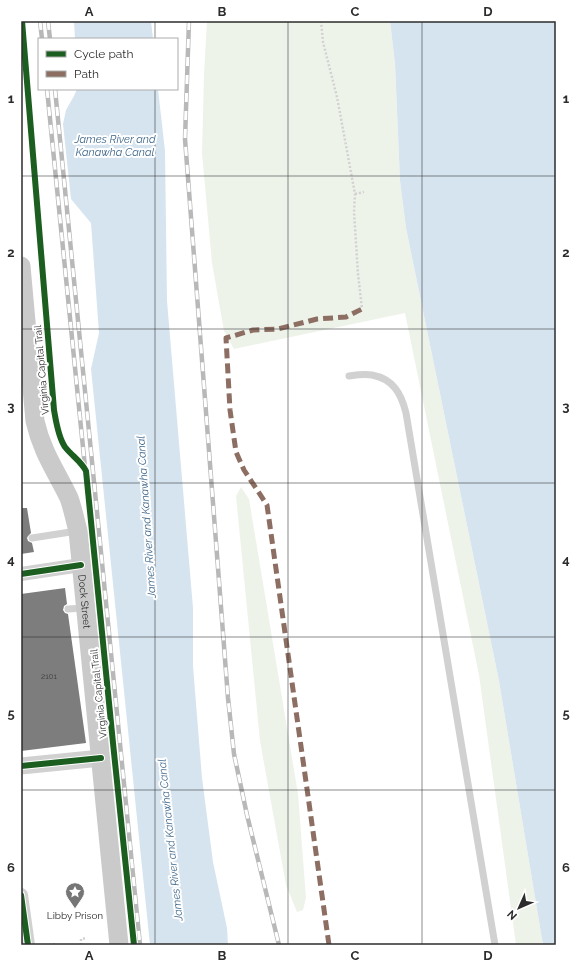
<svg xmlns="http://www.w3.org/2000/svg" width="577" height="966" viewBox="0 0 577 966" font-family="Raleway,sans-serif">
  <rect width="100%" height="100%" fill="#fff"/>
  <g fill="#eef3ea">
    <polygon points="207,21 390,21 395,64 400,181 406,228 499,681 543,945 516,945 479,675 405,313 234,349 224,331 212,263 202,153 204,74"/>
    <polygon points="241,487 249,499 298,794 306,898 303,910 297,912 286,885 260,741 236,496"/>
  </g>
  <g fill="#d6e4f0">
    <polygon points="74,21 151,21 153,39 75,39"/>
    <polygon points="390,21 556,21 556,945 543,945 499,681 406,228 400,181 395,64"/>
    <polygon points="77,89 158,89 165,151 167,301 193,608 193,666 202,778 213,862 227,928 228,945 150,945 91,369 99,333 91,223 71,199 63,124 66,110 74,96"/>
  </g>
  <g fill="#7d7d7d">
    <polygon points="21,508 27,508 31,533 28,536 27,538 28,541 32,543 34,552 21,554"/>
    <polygon points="65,588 67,604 64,606 63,610 65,613 68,614 86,743 21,751 21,594"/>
  </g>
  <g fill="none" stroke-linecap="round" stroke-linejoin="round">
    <g stroke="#d1d1d1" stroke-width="2.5" stroke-dasharray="2 2" stroke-linecap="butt">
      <polyline points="321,21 323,42 337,97 355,194 354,212 358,274 362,309"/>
      <polyline points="355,194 364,192"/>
      <polyline points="49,945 56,944"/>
      <polyline points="81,945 81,939 87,938"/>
    </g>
    <g stroke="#d1d1d1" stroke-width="7">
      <path d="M349,376C356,375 365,374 372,375C393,379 401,393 406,413L495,945"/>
      <polyline points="32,538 77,531"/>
      <polyline points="68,609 85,608"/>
    </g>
    <g stroke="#d1d1d1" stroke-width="14">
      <polyline points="21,574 81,565"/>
      <polyline points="21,895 28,945"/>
    </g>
    <polyline stroke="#d1d1d1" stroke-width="17" points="21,766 101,758"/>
    <path stroke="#cacaca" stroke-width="19" id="s1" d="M21,266L35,421C42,452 56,471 69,498C73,509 75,520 78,531L119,945"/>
    <defs>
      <g id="rail">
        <polyline points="40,21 42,39"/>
        <polyline points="48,21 50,39"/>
        <polyline points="189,21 185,139 228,698 234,754 247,815 279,945"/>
        <polyline points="47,89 133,945"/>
        <polyline points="55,89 140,945"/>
      </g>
    </defs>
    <use href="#rail" stroke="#b8b8b8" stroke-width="4.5"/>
    <use href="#rail" stroke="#fff" stroke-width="3" stroke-dasharray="9" stroke-linecap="butt"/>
    <polyline stroke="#8d6e63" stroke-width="5" stroke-dasharray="10 5" stroke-linecap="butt" points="329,945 267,505 244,470 236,452 230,410 226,338 253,330 278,329 317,319 346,317 362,309"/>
    <defs>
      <g id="cycleway">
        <path d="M22,21L54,410C56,421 58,437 65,447C72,456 81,461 86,471L113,743L134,945"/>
        <polyline points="21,574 81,565"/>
        <polyline points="21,766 101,758"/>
        <polyline points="21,895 28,945"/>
      </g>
    </defs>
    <use href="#cycleway" stroke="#fff" stroke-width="8"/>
    <use href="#cycleway" stroke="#1b5e20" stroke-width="6"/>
  </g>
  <path fill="none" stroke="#2c2c2c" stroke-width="1" stroke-opacity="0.55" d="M155,21V39M288,21V945M422,21V945M155,89V945M21,176H556M21,329H556M21,483H556M21,637H556M21,790H556"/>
  <defs>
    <symbol id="sight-pin" viewBox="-11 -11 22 30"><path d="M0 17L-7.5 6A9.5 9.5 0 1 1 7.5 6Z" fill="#767676" stroke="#fff"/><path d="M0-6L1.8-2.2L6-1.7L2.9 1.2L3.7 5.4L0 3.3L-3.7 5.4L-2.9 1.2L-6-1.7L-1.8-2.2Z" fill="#fff"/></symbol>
  </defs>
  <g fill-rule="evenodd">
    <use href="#sight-pin" x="64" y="881" width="22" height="30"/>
  </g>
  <g text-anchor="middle" stroke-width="4" stroke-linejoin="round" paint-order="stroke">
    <g font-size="8" fill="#404040">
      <text x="49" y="679">2101</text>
    </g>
    <g font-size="10" fill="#2c2c2c" stroke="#fff">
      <text transform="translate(41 370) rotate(-95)" y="4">Virginia Capital Trail</text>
      <text dy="4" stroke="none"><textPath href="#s1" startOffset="345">Dock Street</textPath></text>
      <text transform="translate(98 694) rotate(-96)" y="4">Virginia Capital Trail</text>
    </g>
    <g font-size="10" fill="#2c2c2c" stroke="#fff">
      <text x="75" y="919">Libby Prison</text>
    </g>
    <g font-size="11" font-style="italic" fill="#3d668a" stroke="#fff">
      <text x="115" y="143">James River and<tspan x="115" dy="13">Kanawha Canal</tspan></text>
      <text transform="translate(146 517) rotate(-94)" y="4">James River and Kanawha Canal</text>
      <text transform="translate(170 840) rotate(-96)" y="4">James River and Kanawha Canal</text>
    </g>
  </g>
  <rect width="577" height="966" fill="none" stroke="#ffffff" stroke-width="44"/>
  <rect x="38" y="38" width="140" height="52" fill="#ffffff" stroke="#ababab"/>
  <rect x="46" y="51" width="20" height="6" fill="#1b5e20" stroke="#ababab"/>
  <text x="74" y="58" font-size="12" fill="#2c2c2c">Cycle path</text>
  <rect x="46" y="71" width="20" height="6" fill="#8d6e63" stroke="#ababab"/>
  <text x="74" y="78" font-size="12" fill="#2c2c2c">Path</text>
  <g transform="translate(519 908) rotate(225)" stroke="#ffffff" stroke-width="3" paint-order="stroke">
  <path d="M0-3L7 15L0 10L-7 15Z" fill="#2c2c2c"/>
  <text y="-6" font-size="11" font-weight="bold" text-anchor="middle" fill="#2c2c2c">N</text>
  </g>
  <rect x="22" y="22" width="533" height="922" fill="none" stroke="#2c2c2c" stroke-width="1.5"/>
  <g font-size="13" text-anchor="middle" font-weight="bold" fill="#2c2c2c">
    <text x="89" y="16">A</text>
    <text x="222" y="16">B</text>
    <text x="355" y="16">C</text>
    <text x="488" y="16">D</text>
    <text x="11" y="103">1</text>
    <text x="566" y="103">1</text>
    <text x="11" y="257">2</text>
    <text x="566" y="257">2</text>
    <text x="11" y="411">3</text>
    <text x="566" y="411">3</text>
    <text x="11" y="564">4</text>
    <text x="566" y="564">4</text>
    <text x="11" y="718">5</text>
    <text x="566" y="718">5</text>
    <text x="11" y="872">6</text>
    <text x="566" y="872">6</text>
    <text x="89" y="960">A</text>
    <text x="222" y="960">B</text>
    <text x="355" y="960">C</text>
    <text x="488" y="960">D</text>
  </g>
</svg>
